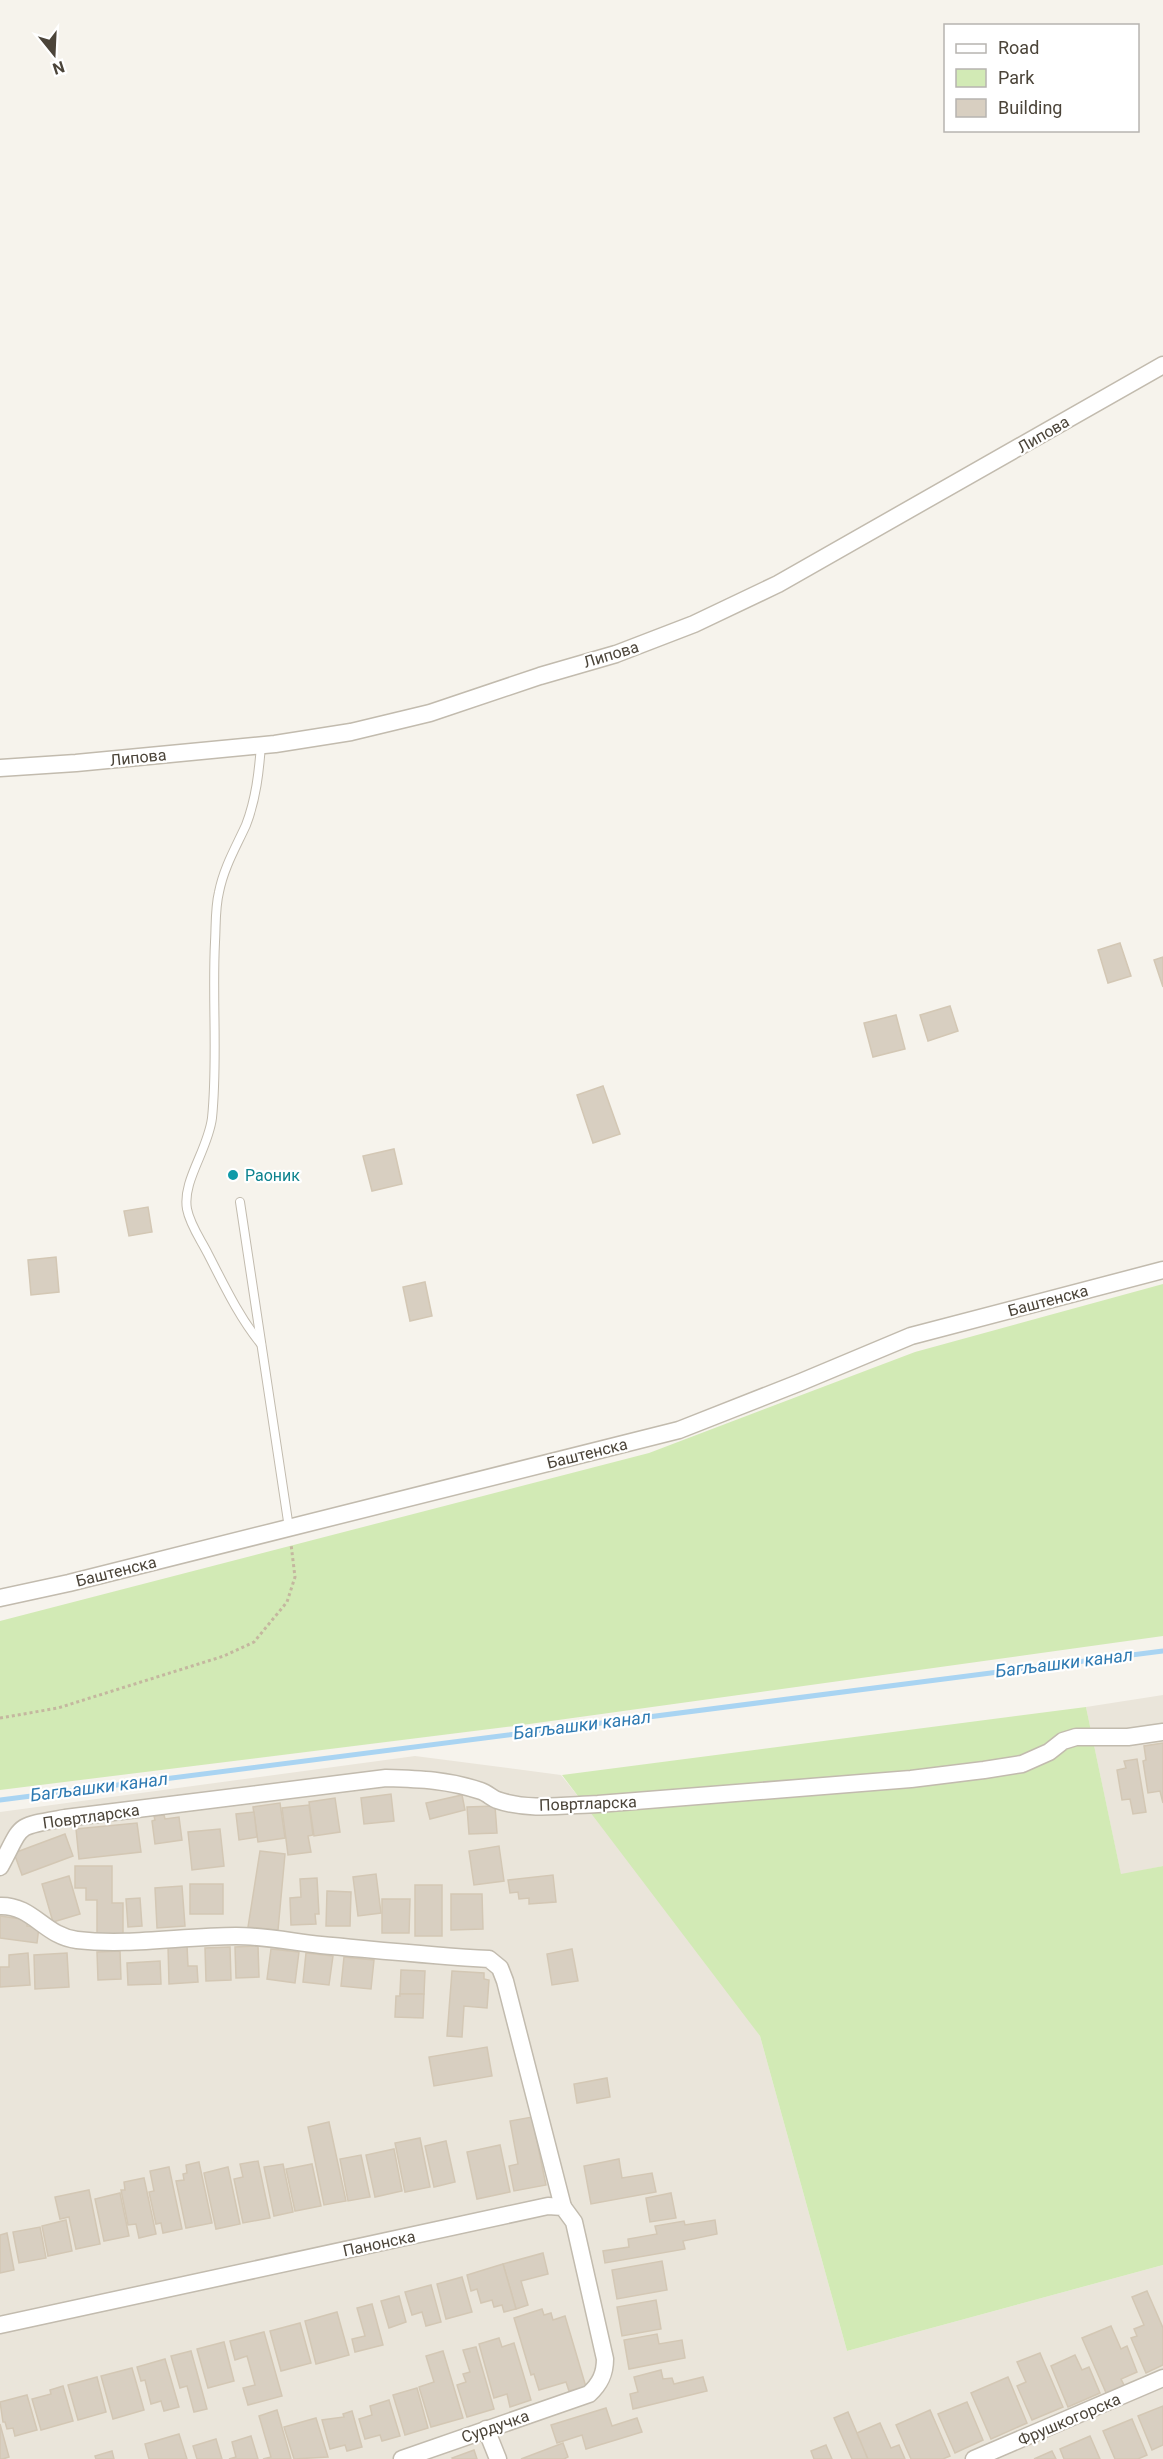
<svg xmlns="http://www.w3.org/2000/svg" width="1163" height="2459" viewBox="0 0 1163 2459" font-family="Roboto,sans-serif">
  <rect width="100%" height="100%" fill="#f6f3ec"/>
  <g fill="#eae5da">
    <polygon points="1163,1695 1163,1866 1121,1875 1086,1707"/>
    <polygon points="415,1756 561,1775 691,1937 760,2036 847,2351 1163,2265 1163,2459 0,2459 0,1812"/>
  </g>
  <g fill="#d2eab5">
    <polygon points="1163,1284 1163,1636 515,1726 0,1790 0,1621 649,1453 915,1352"/>
    <polygon points="1086,1707 1121,1874 1163,1866 1163,2265 847,2351 760,2036 562,1775"/>
  </g>
  <g fill="none" stroke-linecap="round" stroke-linejoin="round">
    <polyline stroke="#a9d4f2" stroke-width="5" points="0,1800 1163,1651"/>
  </g>
  <g fill="#d8cfc1" stroke="#d3c7b4" stroke-width="1.5">
    <polygon points="1120,943 1131,976 1108,983 1098,950"/>
    <polygon points="1163,957 1163,987 1154,960"/>
    <polygon points="950,1006 958,1031 928,1041 920,1015"/>
    <polygon points="896,1015 905,1049 873,1057 864,1023"/>
    <polygon points="603,1086 620,1134 593,1143 577,1095"/>
    <polygon points="394,1149 402,1184 372,1191 363,1156"/>
    <polygon points="148,1207 152,1232 129,1236 124,1211"/>
    <polygon points="56,1257 59,1292 31,1295 28,1260"/>
    <polygon points="425,1282 432,1316 410,1321 403,1287"/>
    <polygon points="1163,1743 1163,1803 1160,1791 1148,1793 1143,1761 1146,1760 1144,1746"/>
    <polygon points="1137,1759 1146,1812 1133,1814 1130,1799 1122,1800 1117,1770 1126,1768 1124,1761"/>
    <polygon points="391,1794 394,1821 364,1824 361,1798"/>
    <polygon points="462,1795 465,1810 430,1819 426,1803"/>
    <polygon points="335,1798 340,1832 314,1836 309,1802"/>
    <polygon points="280,1803 285,1838 258,1842 253,1807"/>
    <polygon points="309,1805 313,1835 308,1836 311,1852 288,1855 282,1808"/>
    <polygon points="495,1806 497,1833 469,1834 467,1807"/>
    <polygon points="254,1812 257,1837 239,1840 236,1814"/>
    <polygon points="164,1815 165,1819 179,1817 182,1840 155,1844 152,1821 155,1820 154,1816"/>
    <polygon points="137,1823 141,1852 79,1859 76,1829"/>
    <polygon points="220,1829 224,1866 192,1870 188,1832"/>
    <polygon points="65,1834 73,1856 22,1875 14,1853"/>
    <polygon points="499,1846 504,1881 474,1885 469,1851"/>
    <polygon points="260,1851 285,1854 278,1930 248,1927"/>
    <polygon points="75,1866 112,1866 112,1903 123,1903 123,1935 97,1935 97,1900 86,1900 86,1888 75,1888"/>
    <polygon points="376,1874 381,1913 358,1916 353,1877"/>
    <polygon points="553,1875 556,1902 529,1904 529,1898 519,1899 518,1892 510,1893 508,1880"/>
    <polygon points="69,1876 80,1914 53,1922 42,1884"/>
    <polygon points="317,1878 319,1914 315,1914 316,1924 291,1925 290,1898 301,1897 300,1879"/>
    <rect x="190" y="1884" width="33" height="30"/>
    <rect x="415" y="1885" width="27" height="51"/>
    <polygon points="182,1886 185,1926 157,1928 155,1888"/>
    <polygon points="327,1891 351,1892 350,1926 326,1926"/>
    <polygon points="451,1894 482,1894 483,1929 451,1930"/>
    <polygon points="140,1898 142,1926 128,1927 126,1899"/>
    <polygon points="382,1899 410,1899 409,1933 382,1933"/>
    <polygon points="0,1916 28,1920 27,1926 39,1927 37,1943 0,1938"/>
    <polygon points="187,1945 188,1966 197,1966 198,1982 169,1984 168,1946"/>
    <polygon points="258,1946 259,1977 236,1978 235,1947"/>
    <polygon points="230,1947 231,1980 206,1981 205,1948"/>
    <polygon points="271,1949 299,1952 295,1983 267,1979"/>
    <polygon points="572,1949 578,1981 552,1985 547,1954"/>
    <polygon points="120,1951 121,1979 98,1980 97,1952"/>
    <polygon points="28,1953 30,1985 0,1987 0,1967 9,1967 9,1955"/>
    <polygon points="67,1953 69,1987 35,1989 34,1955"/>
    <polygon points="306,1953 333,1956 329,1985 303,1982"/>
    <polygon points="344,1957 374,1960 371,1989 341,1986"/>
    <polygon points="160,1961 161,1984 128,1985 127,1963"/>
    <polygon points="401,1970 425,1971 424,1994 400,1994"/>
    <polygon points="452,1971 484,1973 484,1979 489,1980 487,2008 464,2006 462,2037 447,2036"/>
    <polygon points="400,1994 424,1994 423,2018 395,2017 396,1996 400,1996"/>
    <polygon points="487,2047 492,2076 434,2086 429,2057"/>
    <polygon points="607,2078 610,2097 577,2103 574,2084"/>
    <polygon points="532,2117 546,2185 514,2191 509,2166 518,2164 510,2121"/>
    <polygon points="329,2122 346,2201 324,2205 308,2127"/>
    <polygon points="420,2138 430,2187 405,2192 395,2143"/>
    <polygon points="446,2141 455,2182 434,2187 425,2146"/>
    <polygon points="500,2145 510,2192 477,2199 467,2152"/>
    <polygon points="394,2149 402,2191 375,2197 366,2155"/>
    <polygon points="361,2155 370,2197 348,2201 340,2159"/>
    <polygon points="619,2159 622,2178 652,2173 656,2192 591,2204 584,2166"/>
    <polygon points="258,2161 270,2218 243,2223 234,2179 243,2177 240,2164"/>
    <polygon points="199,2162 212,2223 186,2228 176,2181 184,2180 183,2174 187,2173 186,2165"/>
    <polygon points="283,2164 293,2212 274,2216 264,2167"/>
    <polygon points="312,2164 321,2206 295,2211 286,2169"/>
    <polygon points="169,2167 182,2229 163,2233 161,2223 156,2224 149,2192 154,2191 150,2171"/>
    <polygon points="228,2167 240,2224 216,2229 204,2173"/>
    <polygon points="144,2178 156,2234 139,2238 136,2224 128,2225 121,2190 125,2190 124,2182"/>
    <polygon points="89,2190 100,2244 76,2249 69,2217 60,2219 55,2197"/>
    <polygon points="120,2193 129,2236 104,2241 95,2199"/>
    <polygon points="671,2193 676,2218 650,2222 646,2198"/>
    <polygon points="66,2220 72,2251 48,2256 42,2226"/>
    <polygon points="715,2220 717,2234 683,2241 685,2249 605,2263 603,2251 629,2247 628,2239 657,2234 655,2226 684,2221 685,2225"/>
    <polygon points="40,2227 46,2258 19,2263 13,2232"/>
    <polygon points="7,2233 14,2270 0,2273 0,2235"/>
    <polygon points="543,2253 548,2274 521,2281 528,2305 516,2309 503,2264"/>
    <polygon points="662,2261 667,2290 617,2299 612,2270"/>
    <polygon points="503,2264 516,2309 504,2312 502,2305 494,2307 492,2300 481,2303 477,2289 471,2291 467,2275"/>
    <polygon points="462,2277 472,2312 446,2319 437,2284"/>
    <polygon points="431,2285 441,2322 426,2326 422,2312 412,2315 405,2292"/>
    <polygon points="1147,2291 1163,2328 1163,2365 1146,2373 1131,2338 1137,2336 1134,2329 1144,2325 1132,2297"/>
    <polygon points="399,2296 406,2322 389,2328 381,2301"/>
    <polygon points="656,2300 661,2329 622,2336 617,2307"/>
    <polygon points="372,2304 383,2345 355,2352 352,2339 365,2336 357,2308"/>
    <polygon points="542,2309 544,2315 551,2313 553,2320 565,2316 586,2387 569,2391 566,2382 539,2390 534,2374 531,2375 514,2318"/>
    <polygon points="337,2312 349,2355 316,2364 305,2321"/>
    <polygon points="300,2323 311,2363 281,2371 270,2331"/>
    <polygon points="1111,2326 1121,2349 1127,2346 1137,2372 1121,2379 1125,2387 1107,2395 1082,2338"/>
    <polygon points="264,2332 282,2396 248,2405 243,2388 255,2385 247,2356 235,2360 230,2341"/>
    <polygon points="657,2334 659,2344 682,2340 685,2358 629,2369 624,2340"/>
    <polygon points="499,2338 502,2347 514,2343 531,2400 510,2407 507,2394 494,2398 479,2344"/>
    <polygon points="224,2342 234,2381 208,2388 197,2349"/>
    <polygon points="476,2347 494,2409 467,2417 457,2385 466,2382 463,2374 470,2372 463,2350"/>
    <polygon points="191,2351 207,2409 194,2412 187,2386 180,2388 171,2356"/>
    <polygon points="443,2351 463,2418 431,2427 419,2387 434,2382 426,2356"/>
    <polygon points="1040,2353 1063,2407 1032,2420 1017,2386 1026,2382 1017,2362"/>
    <polygon points="1075,2355 1082,2370 1089,2367 1100,2393 1068,2407 1051,2366"/>
    <polygon points="165,2359 179,2407 164,2411 161,2401 151,2404 145,2380 141,2381 137,2367"/>
    <polygon points="132,2368 144,2410 113,2419 101,2376"/>
    <polygon points="661,2370 663,2379 672,2378 674,2384 703,2377 707,2391 633,2409 630,2394 638,2392 634,2377"/>
    <polygon points="97,2377 106,2412 78,2420 68,2385"/>
    <polygon points="1008,2377 1027,2423 991,2439 971,2393"/>
    <polygon points="63,2386 73,2421 41,2430 32,2399 51,2394 50,2390"/>
    <polygon points="417,2388 428,2428 405,2435 393,2395"/>
    <polygon points="27,2395 37,2430 15,2436 13,2428 7,2429 5,2422 3,2422 0,2402"/>
    <polygon points="389,2400 400,2436 382,2441 380,2435 365,2439 359,2419 372,2415 370,2406"/>
    <polygon points="967,2402 983,2440 955,2453 938,2414"/>
    <polygon points="1163,2406 1163,2445 1152,2450 1138,2416"/>
    <polygon points="606,2408 612,2426 637,2418 642,2432 586,2449 582,2435 557,2443 551,2425"/>
    <polygon points="277,2410 291,2459 263,2459 271,2457 259,2416"/>
    <polygon points="930,2410 950,2456 943,2459 911,2459 896,2425"/>
    <polygon points="352,2411 362,2447 347,2451 345,2445 330,2449 322,2420 344,2417 343,2414"/>
    <polygon points="848,2412 857,2433 868,2459 852,2459 834,2418"/>
    <polygon points="316,2418 328,2457 294,2459 284,2427"/>
    <polygon points="1132,2419 1147,2455 1138,2459 1115,2459 1103,2431"/>
    <polygon points="880,2423 891,2448 899,2445 905,2459 868,2459 857,2433"/>
    <polygon points="0,2424 9,2457 3,2459 0,2459"/>
    <polygon points="179,2434 187,2459 149,2459 145,2444"/>
    <polygon points="251,2436 258,2459 229,2459 236,2457 232,2442"/>
    <polygon points="1090,2436 1100,2459 1064,2459 1060,2449"/>
    <polygon points="216,2439 222,2459 197,2459 193,2446"/>
    <polygon points="563,2443 568,2457 564,2459 521,2459"/>
    <polygon points="826,2445 832,2459 814,2459 811,2451"/>
    <polygon points="474,2450 477,2459 453,2459 452,2458"/>
    <polygon points="112,2451 114,2459 96,2459 95,2456"/>
    <polygon points="1052,2451 1056,2459 1034,2459"/>
  </g>
  <g fill="none" stroke-linecap="round" stroke-linejoin="round">
    <defs>
      <g id="service">
        <polyline points="240,1202 289,1528"/>
        <path d="M261,1344C239,1317 224,1285 208,1254C201,1240 190,1225 187,1209C182,1181 208,1150 212,1118C218,1060 212,1000 215,942C216,925 215,908 219,892C224,867 236,847 246,825C256,799 259,772 261,745"/>
      </g>
      <g id="minor">
        <polyline points="0,768 76,763 275,744 351,732 430,713 540,676 616,654 694,624 778,584 1163,365"/>
        <polyline points="0,1598 69,1583 679,1430 801,1382 911,1336 1163,1270"/>
        <path d="M0,1867C24,1823 13,1827 65,1818L386,1778C421,1779 448,1780 481,1791C487,1793 492,1798 497,1800C528,1811 566,1805 598,1804L911,1779L984,1770L1022,1764L1049,1752L1063,1741L1076,1737H1128L1163,1732"/>
        <path d="M0,1906C33,1905 44,1936 77,1940C129,1946 183,1936 236,1936C264,1936 293,1942 321,1945C377,1950 433,1956 489,1959L500,1968L505,1981L563,2207"/>
        <path d="M0,2325L548,2206L563,2207L574,2222L605,2359C605,2374 600,2384 589,2394L402,2459"/>
        <polyline points="486,2429 498,2459"/>
        <polyline points="974,2459 1163,2378"/>
      </g>
    </defs>
    <use href="#service" stroke="#c2bbae" stroke-width="10"/>
    <use href="#minor" stroke="#c2bbae" stroke-width="19"/>
    <polyline stroke="#c4b79f" stroke-width="3" stroke-dasharray="3 3" stroke-linecap="butt" points="0,1718 58,1708 224,1656 254,1642 287,1602 295,1577 291,1544"/>
    <use href="#service" stroke="#fff" stroke-width="8"/>
    <use href="#minor" stroke="#fff" stroke-width="16"/>
  </g>
  <circle fill="#0f9aa8" stroke="#fff" stroke-width="2" cx="233" cy="1175" r="6"/>
  <g text-anchor="middle" stroke-width="4.5" stroke-linejoin="round" paint-order="stroke">
    <g font-size="16" fill="#4b4439" stroke="#fff">
      <text transform="translate(1043 434) rotate(-30)" y="6">Липова</text>
      <text transform="translate(611 654) rotate(-17)" y="6">Липова</text>
      <text transform="translate(138 757) rotate(-6)" y="6">Липова</text>
      <text transform="translate(1048 1300) rotate(-15)" y="6">Баштенска</text>
      <text transform="translate(587 1453) rotate(-14)" y="6">Баштенска</text>
      <text transform="translate(116 1571) rotate(-14)" y="6">Баштенска</text>
      <text transform="translate(588 1803) rotate(-2)" y="6">Повртларска</text>
      <text transform="translate(91 1816) rotate(-8)" y="6">Повртларска</text>
      <text transform="translate(379 2243) rotate(-12)" y="6">Панонска</text>
      <text transform="translate(1069 2419) rotate(-23)" y="6">Фрушкогорска</text>
      <text transform="translate(495 2426) rotate(-19)" y="6">Сурдучка</text>
    </g>
    <g font-size="16" fill="#0d838f" stroke="#fff" text-anchor="start">
      <text x="245" y="1181">Раоник</text>
    </g>
    <g font-size="18" font-style="italic" fill="#2e7ab2" stroke="#fff">
      <text transform="translate(1064 1663) rotate(-7)" y="6">Багљашки канал</text>
      <text transform="translate(582 1725) rotate(-7)" y="6">Багљашки канал</text>
      <text transform="translate(99 1787) rotate(-7)" y="6">Багљашки канал</text>
    </g>
  </g>
  <rect x="944" y="24" width="195" height="108" fill="#ffffff" stroke="#b7b4b0" stroke-width="1.5"/>
  <rect x="956" y="44" width="30" height="9" fill="#ffffff" stroke="#b7b4b0" stroke-width="1.5"/>
  <text x="998" y="54" font-size="18" fill="#4b4439">Road</text>
  <rect x="956" y="69" width="30" height="18" fill="#d2eab5" stroke="#b7b4b0" stroke-width="1.5"/>
  <text x="998" y="84" font-size="18" fill="#4b4439">Park</text>
  <rect x="956" y="99" width="30" height="18" fill="#d8cfc1" stroke="#b7b4b0" stroke-width="1.5"/>
  <text x="998" y="114" font-size="18" fill="#4b4439">Building</text>
  <g transform="translate(54 54) rotate(162)" stroke="#ffffff" stroke-width="4.5" paint-order="stroke">
  <path d="M0-4.5L10 22L0 15L-10 22Z" fill="#4b4439"/>
  <text y="-9" font-size="16" font-weight="bold" text-anchor="middle" fill="#4b4439">N</text>
  </g>
</svg>
